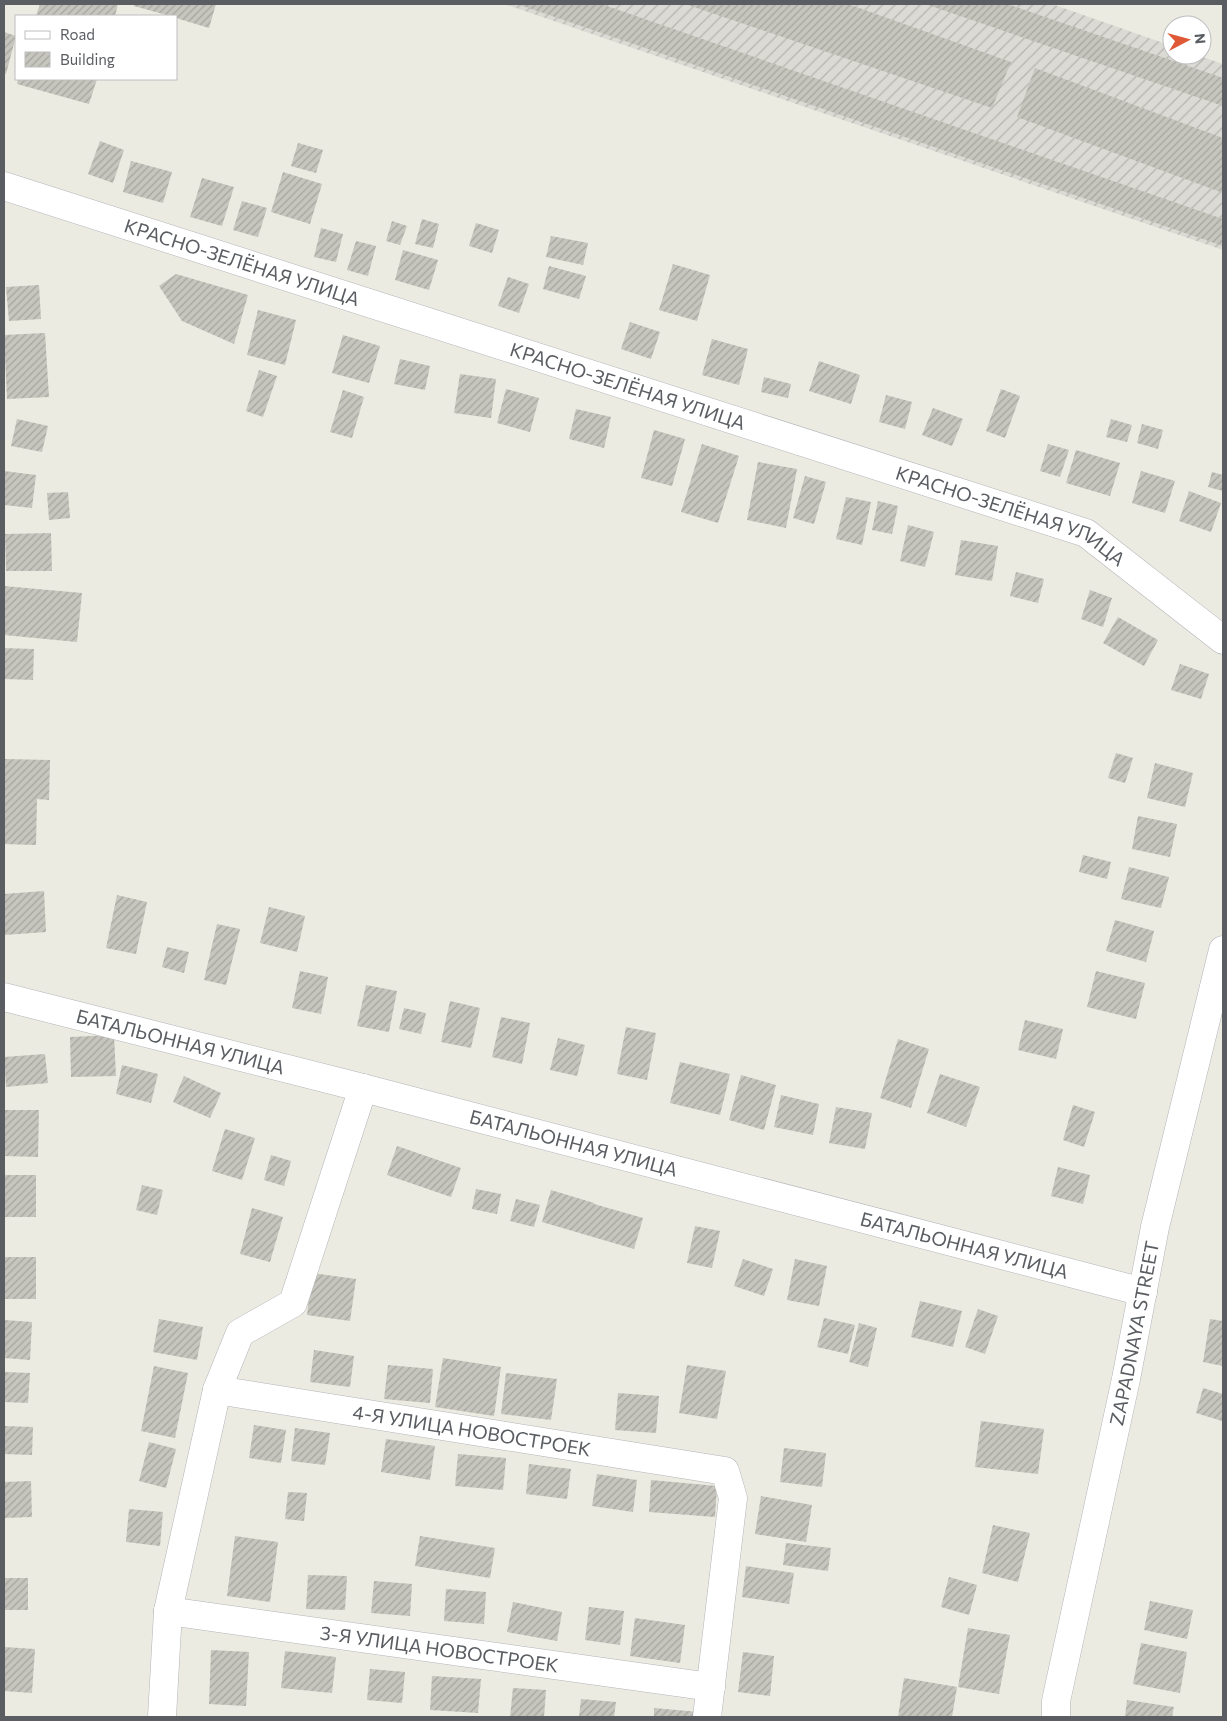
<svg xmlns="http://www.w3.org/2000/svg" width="1227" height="1721" viewBox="0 0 1227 1721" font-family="Commissioner,sans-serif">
  <defs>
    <pattern id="industrial-furrows" width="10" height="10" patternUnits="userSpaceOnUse" patternTransform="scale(1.25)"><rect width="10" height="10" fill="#dbdad4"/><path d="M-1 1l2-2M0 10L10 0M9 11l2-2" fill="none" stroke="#b5b4af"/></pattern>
    <pattern id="building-hatch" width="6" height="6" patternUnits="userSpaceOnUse" patternTransform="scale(1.25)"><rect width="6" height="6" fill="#c7c6be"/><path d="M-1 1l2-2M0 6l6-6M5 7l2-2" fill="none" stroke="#a5a49e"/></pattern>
  </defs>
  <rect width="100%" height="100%" fill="#ecebe2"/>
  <polygon fill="url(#industrial-furrows)" points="504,4 1052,4 1172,46 1172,55 1197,55 1223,64 1223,250"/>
  <g fill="url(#building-hatch)">
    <polygon points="40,4 118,4 115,16 36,16"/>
    <polygon points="134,4 216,4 209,28 176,18 176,16 170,16 134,6"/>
    <polygon points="517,4 601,4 1223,219 1223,246"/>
    <polygon points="685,4 848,4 1011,62 992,108"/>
    <polygon points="925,4 1007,4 1223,78 1223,106"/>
    <polygon points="4,32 16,36 6,74 4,73"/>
    <polygon points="1035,68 1223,138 1223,193 1017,117"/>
    <polygon points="18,79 97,79 89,104 17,84"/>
    <polygon points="100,141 124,150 113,183 88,174"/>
    <polygon points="298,143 323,150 316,173 291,166"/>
    <polygon points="131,161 172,172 163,203 123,192"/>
    <polygon points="283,172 322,184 310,224 271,212"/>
    <polygon points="202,178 234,187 222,226 190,217"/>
    <polygon points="242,201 267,208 258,237 233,230"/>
    <polygon points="422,219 439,224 433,248 415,244"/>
    <polygon points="392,221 407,226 400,245 386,241"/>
    <polygon points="476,223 499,230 492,253 469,246"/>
    <polygon points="321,228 343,234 336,262 314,257"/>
    <polygon points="551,236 588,243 583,265 546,257"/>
    <polygon points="356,241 376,246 368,276 347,270"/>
    <polygon points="403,250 438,260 429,290 395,280"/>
    <polygon points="673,264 710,275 697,321 659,310"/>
    <polygon points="549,266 586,276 579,299 543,289"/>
    <polygon points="176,274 248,295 234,344 182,321 159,286"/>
    <polygon points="508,277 529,284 519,313 498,306"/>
    <polygon points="39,285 41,319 9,321 6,287"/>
    <polygon points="258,310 296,320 285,365 247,355"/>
    <polygon points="630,322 660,332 651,359 621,349"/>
    <polygon points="45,333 49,397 7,399 4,335"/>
    <polygon points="343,335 380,346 369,383 332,373"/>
    <polygon points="712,339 748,349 739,385 702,375"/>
    <polygon points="400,359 430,366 425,390 394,384"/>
    <polygon points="819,361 860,375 851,404 809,391"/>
    <polygon points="259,370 277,376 263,417 246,411"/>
    <polygon points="460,374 496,379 491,418 454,413"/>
    <polygon points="764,377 791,384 788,398 761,392"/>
    <polygon points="506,389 539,398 530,432 497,423"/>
    <polygon points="1001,389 1020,396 1005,438 986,431"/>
    <polygon points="343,390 364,397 352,438 330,432"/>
    <polygon points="886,395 912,402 905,429 879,422"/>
    <polygon points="933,408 963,419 952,446 922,435"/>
    <polygon points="576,409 611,417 604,448 569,439"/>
    <polygon points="17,419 48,426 42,452 11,446"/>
    <polygon points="1111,419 1132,425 1127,442 1106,437"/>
    <polygon points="1142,424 1163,430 1158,449 1137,443"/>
    <polygon points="654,430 685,439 672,486 641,478"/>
    <polygon points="702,444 739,456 718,523 681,512"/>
    <polygon points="1048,444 1069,450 1060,477 1040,471"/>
    <polygon points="1076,450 1120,463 1110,496 1066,483"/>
    <polygon points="758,462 797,469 786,528 747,520"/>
    <polygon points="4,471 36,475 32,508 4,505"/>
    <polygon points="1141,471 1175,481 1165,513 1132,503"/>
    <polygon points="1212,472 1223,475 1223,491 1208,487"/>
    <polygon points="805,476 826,482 814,524 793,518"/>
    <polygon points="1189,491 1221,503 1211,532 1179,521"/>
    <polygon points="68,492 70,518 49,520 47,493"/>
    <polygon points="846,497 871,502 862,545 836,539"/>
    <polygon points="878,501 898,506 892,534 872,530"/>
    <polygon points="908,525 934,532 925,567 900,561"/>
    <polygon points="51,533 52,571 6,571 5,534"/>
    <polygon points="961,540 998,546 992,581 955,575"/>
    <polygon points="1016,572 1044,579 1038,603 1010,596"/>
    <polygon points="4,586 82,593 77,642 4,635"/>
    <polygon points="1090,590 1112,598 1103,627 1081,619"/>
    <polygon points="1118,617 1158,640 1144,666 1103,643"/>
    <polygon points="4,648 34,649 33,680 4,679"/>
    <polygon points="1180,664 1209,674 1201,699 1171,690"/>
    <polygon points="1116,753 1133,758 1125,783 1108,778"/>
    <polygon points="4,759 50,760 49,800 37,799 36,845 4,844"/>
    <polygon points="1155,763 1193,773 1185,807 1147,798"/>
    <polygon points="1138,816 1177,824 1170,857 1132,849"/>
    <polygon points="1083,855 1111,862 1107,879 1079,872"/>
    <polygon points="1129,867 1169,877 1161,908 1121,899"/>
    <polygon points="44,891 46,932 4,935 4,894"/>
    <polygon points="117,895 147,902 136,954 106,948"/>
    <polygon points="269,907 305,916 297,952 260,943"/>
    <polygon points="1115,920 1154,931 1146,962 1106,951"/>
    <polygon points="217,924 240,929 226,985 204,980"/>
    <polygon points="167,947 189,952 184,973 162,967"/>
    <polygon points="300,971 328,977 321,1014 292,1008"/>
    <polygon points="1096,971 1145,983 1136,1019 1087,1007"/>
    <polygon points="366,985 397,991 389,1032 357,1026"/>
    <polygon points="450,1001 480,1008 471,1048 441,1042"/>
    <polygon points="404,1008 426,1013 421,1034 399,1029"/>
    <polygon points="501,1017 530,1023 522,1064 492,1057"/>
    <polygon points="1025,1020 1063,1029 1056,1059 1018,1050"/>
    <polygon points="626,1027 656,1033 647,1080 617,1074"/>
    <polygon points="114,1035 116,1076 71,1077 70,1037"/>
    <polygon points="558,1038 585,1045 577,1076 550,1070"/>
    <polygon points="898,1039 929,1049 911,1108 880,1098"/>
    <polygon points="45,1054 48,1083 6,1087 4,1057"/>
    <polygon points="680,1062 730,1074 720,1115 670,1103"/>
    <polygon points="122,1065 158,1074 151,1103 116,1094"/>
    <polygon points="940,1074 980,1087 966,1127 927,1113"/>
    <polygon points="741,1075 776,1085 764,1130 729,1120"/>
    <polygon points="184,1076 221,1093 210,1118 173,1102"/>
    <polygon points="781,1095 819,1104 813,1135 774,1127"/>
    <polygon points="1073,1105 1095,1112 1084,1147 1063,1140"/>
    <polygon points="836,1107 872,1113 865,1149 829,1143"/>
    <polygon points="4,1110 39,1110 38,1157 4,1156"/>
    <polygon points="225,1129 255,1138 242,1180 212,1171"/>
    <polygon points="397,1146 461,1168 451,1197 387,1175"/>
    <polygon points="271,1155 291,1161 284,1186 264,1180"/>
    <polygon points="1058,1167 1090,1175 1083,1204 1051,1196"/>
    <rect x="4" y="1175" width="32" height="42"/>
    <polygon points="142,1185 163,1190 157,1215 136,1210"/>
    <polygon points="476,1189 501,1194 497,1214 472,1209"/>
    <polygon points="551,1190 594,1203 594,1204 643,1218 634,1249 542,1222"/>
    <polygon points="516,1199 540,1205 534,1227 510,1221"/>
    <polygon points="252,1208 283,1217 270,1262 240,1254"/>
    <polygon points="695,1226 720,1231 712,1268 687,1263"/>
    <rect x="4" y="1257" width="32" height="42"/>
    <polygon points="743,1259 773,1269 764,1296 734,1286"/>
    <polygon points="795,1259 827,1266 819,1306 787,1300"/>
    <polygon points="312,1273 356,1279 350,1321 307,1315"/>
    <polygon points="920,1301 962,1311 953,1347 911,1337"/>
    <polygon points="978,1309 998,1316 985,1354 965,1347"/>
    <polygon points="824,1318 855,1325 848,1354 817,1347"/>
    <polygon points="159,1319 203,1327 197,1360 153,1352"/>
    <polygon points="1210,1319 1223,1321 1223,1366 1203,1362"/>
    <polygon points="4,1320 32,1322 30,1360 4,1358"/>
    <polygon points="859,1323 877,1328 868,1367 849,1362"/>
    <polygon points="314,1350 354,1356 350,1387 310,1382"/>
    <polygon points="443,1358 501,1367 494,1416 435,1407"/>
    <polygon points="388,1365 433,1369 430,1403 384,1399"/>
    <polygon points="687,1365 726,1371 717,1419 679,1413"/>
    <polygon points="154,1366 188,1373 175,1438 141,1431"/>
    <polygon points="4,1372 30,1373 28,1403 4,1402"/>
    <polygon points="506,1373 557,1379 551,1420 501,1414"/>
    <polygon points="1203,1388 1223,1394 1222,1421 1196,1413"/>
    <polygon points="618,1393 659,1396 656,1433 615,1430"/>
    <polygon points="981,1421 1044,1429 1038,1474 975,1467"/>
    <polygon points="254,1425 286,1430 281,1463 249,1458"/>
    <polygon points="4,1426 33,1427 32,1455 4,1454"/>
    <polygon points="295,1428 330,1433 325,1465 291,1461"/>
    <polygon points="386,1439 435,1446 430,1480 381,1472"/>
    <polygon points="149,1442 176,1449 166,1488 139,1481"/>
    <polygon points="784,1448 826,1453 822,1487 780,1482"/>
    <polygon points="458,1454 506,1458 503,1490 455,1486"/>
    <polygon points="529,1464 571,1469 567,1499 526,1494"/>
    <polygon points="597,1474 637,1480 633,1512 592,1506"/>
    <polygon points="651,1480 717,1486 715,1517 649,1512"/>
    <polygon points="31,1481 32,1517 4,1518 4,1482"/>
    <polygon points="288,1492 307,1493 304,1521 285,1519"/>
    <polygon points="761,1496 812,1505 806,1542 755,1534"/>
    <polygon points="129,1509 163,1512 160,1546 126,1542"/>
    <polygon points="993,1525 1030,1533 1018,1582 982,1573"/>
    <polygon points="235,1536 278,1542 270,1602 227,1596"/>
    <polygon points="420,1536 495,1548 490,1578 415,1566"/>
    <polygon points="786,1543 831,1548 828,1571 783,1565"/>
    <polygon points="746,1566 794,1573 789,1604 742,1597"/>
    <polygon points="308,1575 347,1576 345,1610 306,1609"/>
    <polygon points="949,1577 977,1585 969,1615 941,1607"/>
    <rect x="4" y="1578" width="24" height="32"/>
    <polygon points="374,1581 412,1584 410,1616 371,1613"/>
    <polygon points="446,1589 486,1592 484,1624 444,1621"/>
    <polygon points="1150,1601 1193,1610 1187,1639 1144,1630"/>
    <polygon points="513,1602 562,1612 557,1641 507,1632"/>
    <polygon points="589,1607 624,1611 620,1645 585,1640"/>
    <polygon points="635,1618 685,1625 680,1663 630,1656"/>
    <polygon points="968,1628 1010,1635 999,1694 958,1687"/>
    <polygon points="1141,1643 1187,1652 1180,1693 1133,1684"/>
    <polygon points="4,1647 35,1649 32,1693 4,1691"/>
    <polygon points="211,1650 249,1652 246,1706 209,1704"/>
    <polygon points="285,1651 336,1657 332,1693 281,1688"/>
    <polygon points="743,1652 774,1656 770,1696 738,1692"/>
    <polygon points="370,1669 405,1672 402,1703 367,1700"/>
    <polygon points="432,1676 481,1679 478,1713 430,1710"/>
    <polygon points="904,1678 957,1687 952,1717 898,1717"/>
    <polygon points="513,1688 546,1690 544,1717 510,1717"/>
    <polygon points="581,1699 616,1702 614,1717 579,1717"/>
    <polygon points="1127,1700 1174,1707 1172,1717 1125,1717"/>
    <polygon points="654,1708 699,1712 698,1717 654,1717"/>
  </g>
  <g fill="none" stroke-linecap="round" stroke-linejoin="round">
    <defs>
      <g id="minor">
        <path id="s1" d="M4,186L1086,533L1223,640"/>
        <path id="s2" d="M4,997L363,1088L1143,1292"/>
        <path id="s3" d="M217,1390L725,1471L733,1498L707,1717"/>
        <path id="s4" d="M168,1611L711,1687"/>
        <polyline points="162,1717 168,1611 217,1390 240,1333 293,1303 363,1088"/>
        <path id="s5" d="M1056,1717V1701L1126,1379L1155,1227L1223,950"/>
      </g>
    </defs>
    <use href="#minor" stroke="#b3b4b9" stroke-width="29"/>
    <use href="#minor" stroke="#fff" stroke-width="28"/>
  </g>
  <g text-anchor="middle" stroke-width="4" stroke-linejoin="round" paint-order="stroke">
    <g font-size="19" fill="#5a5d62" stroke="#fff">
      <text dy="7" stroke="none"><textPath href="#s1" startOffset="250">КРАСНО-ЗЕЛЁНАЯ УЛИЦА</textPath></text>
      <text dy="7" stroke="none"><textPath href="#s1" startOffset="655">КРАСНО-ЗЕЛЁНАЯ УЛИЦА</textPath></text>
      <text dy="7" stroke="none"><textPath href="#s1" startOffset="1060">КРАСНО-ЗЕЛЁНАЯ УЛИЦА</textPath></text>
      <text dy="7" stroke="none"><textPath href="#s2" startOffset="182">БАТАЛЬОННАЯ УЛИЦА</textPath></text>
      <text dy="7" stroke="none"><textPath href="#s2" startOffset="588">БАТАЛЬОННАЯ УЛИЦА</textPath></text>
      <text dy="7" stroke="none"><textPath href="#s2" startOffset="992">БАТАЛЬОННАЯ УЛИЦА</textPath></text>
      <text dy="7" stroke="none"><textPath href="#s5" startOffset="392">ZAPADNAYA STREET</textPath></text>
      <text dy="7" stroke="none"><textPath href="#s3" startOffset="258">4-Я УЛИЦА НОВОСТРОЕК</textPath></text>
      <text dy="7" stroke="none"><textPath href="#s4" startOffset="274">3-Я УЛИЦА НОВОСТРОЕК</textPath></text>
    </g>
  </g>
  <rect width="1227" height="1721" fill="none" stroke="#5a5d62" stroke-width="10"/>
  <rect x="15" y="15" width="162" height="65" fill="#ffffff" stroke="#bdbec0"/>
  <rect x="25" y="31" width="25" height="8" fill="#ffffff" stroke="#bdbec0"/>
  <text x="60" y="40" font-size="15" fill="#5a5d62">Road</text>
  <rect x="25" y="52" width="25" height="15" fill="url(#building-hatch)" stroke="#bdbec0"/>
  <text x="60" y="65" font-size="15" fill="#5a5d62">Building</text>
  <g transform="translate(1187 40) rotate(84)"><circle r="24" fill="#ffffff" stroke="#bdbec0"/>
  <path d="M0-4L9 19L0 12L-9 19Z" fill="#df5936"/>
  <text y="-8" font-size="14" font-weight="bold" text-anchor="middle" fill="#5a5d62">N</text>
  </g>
</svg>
